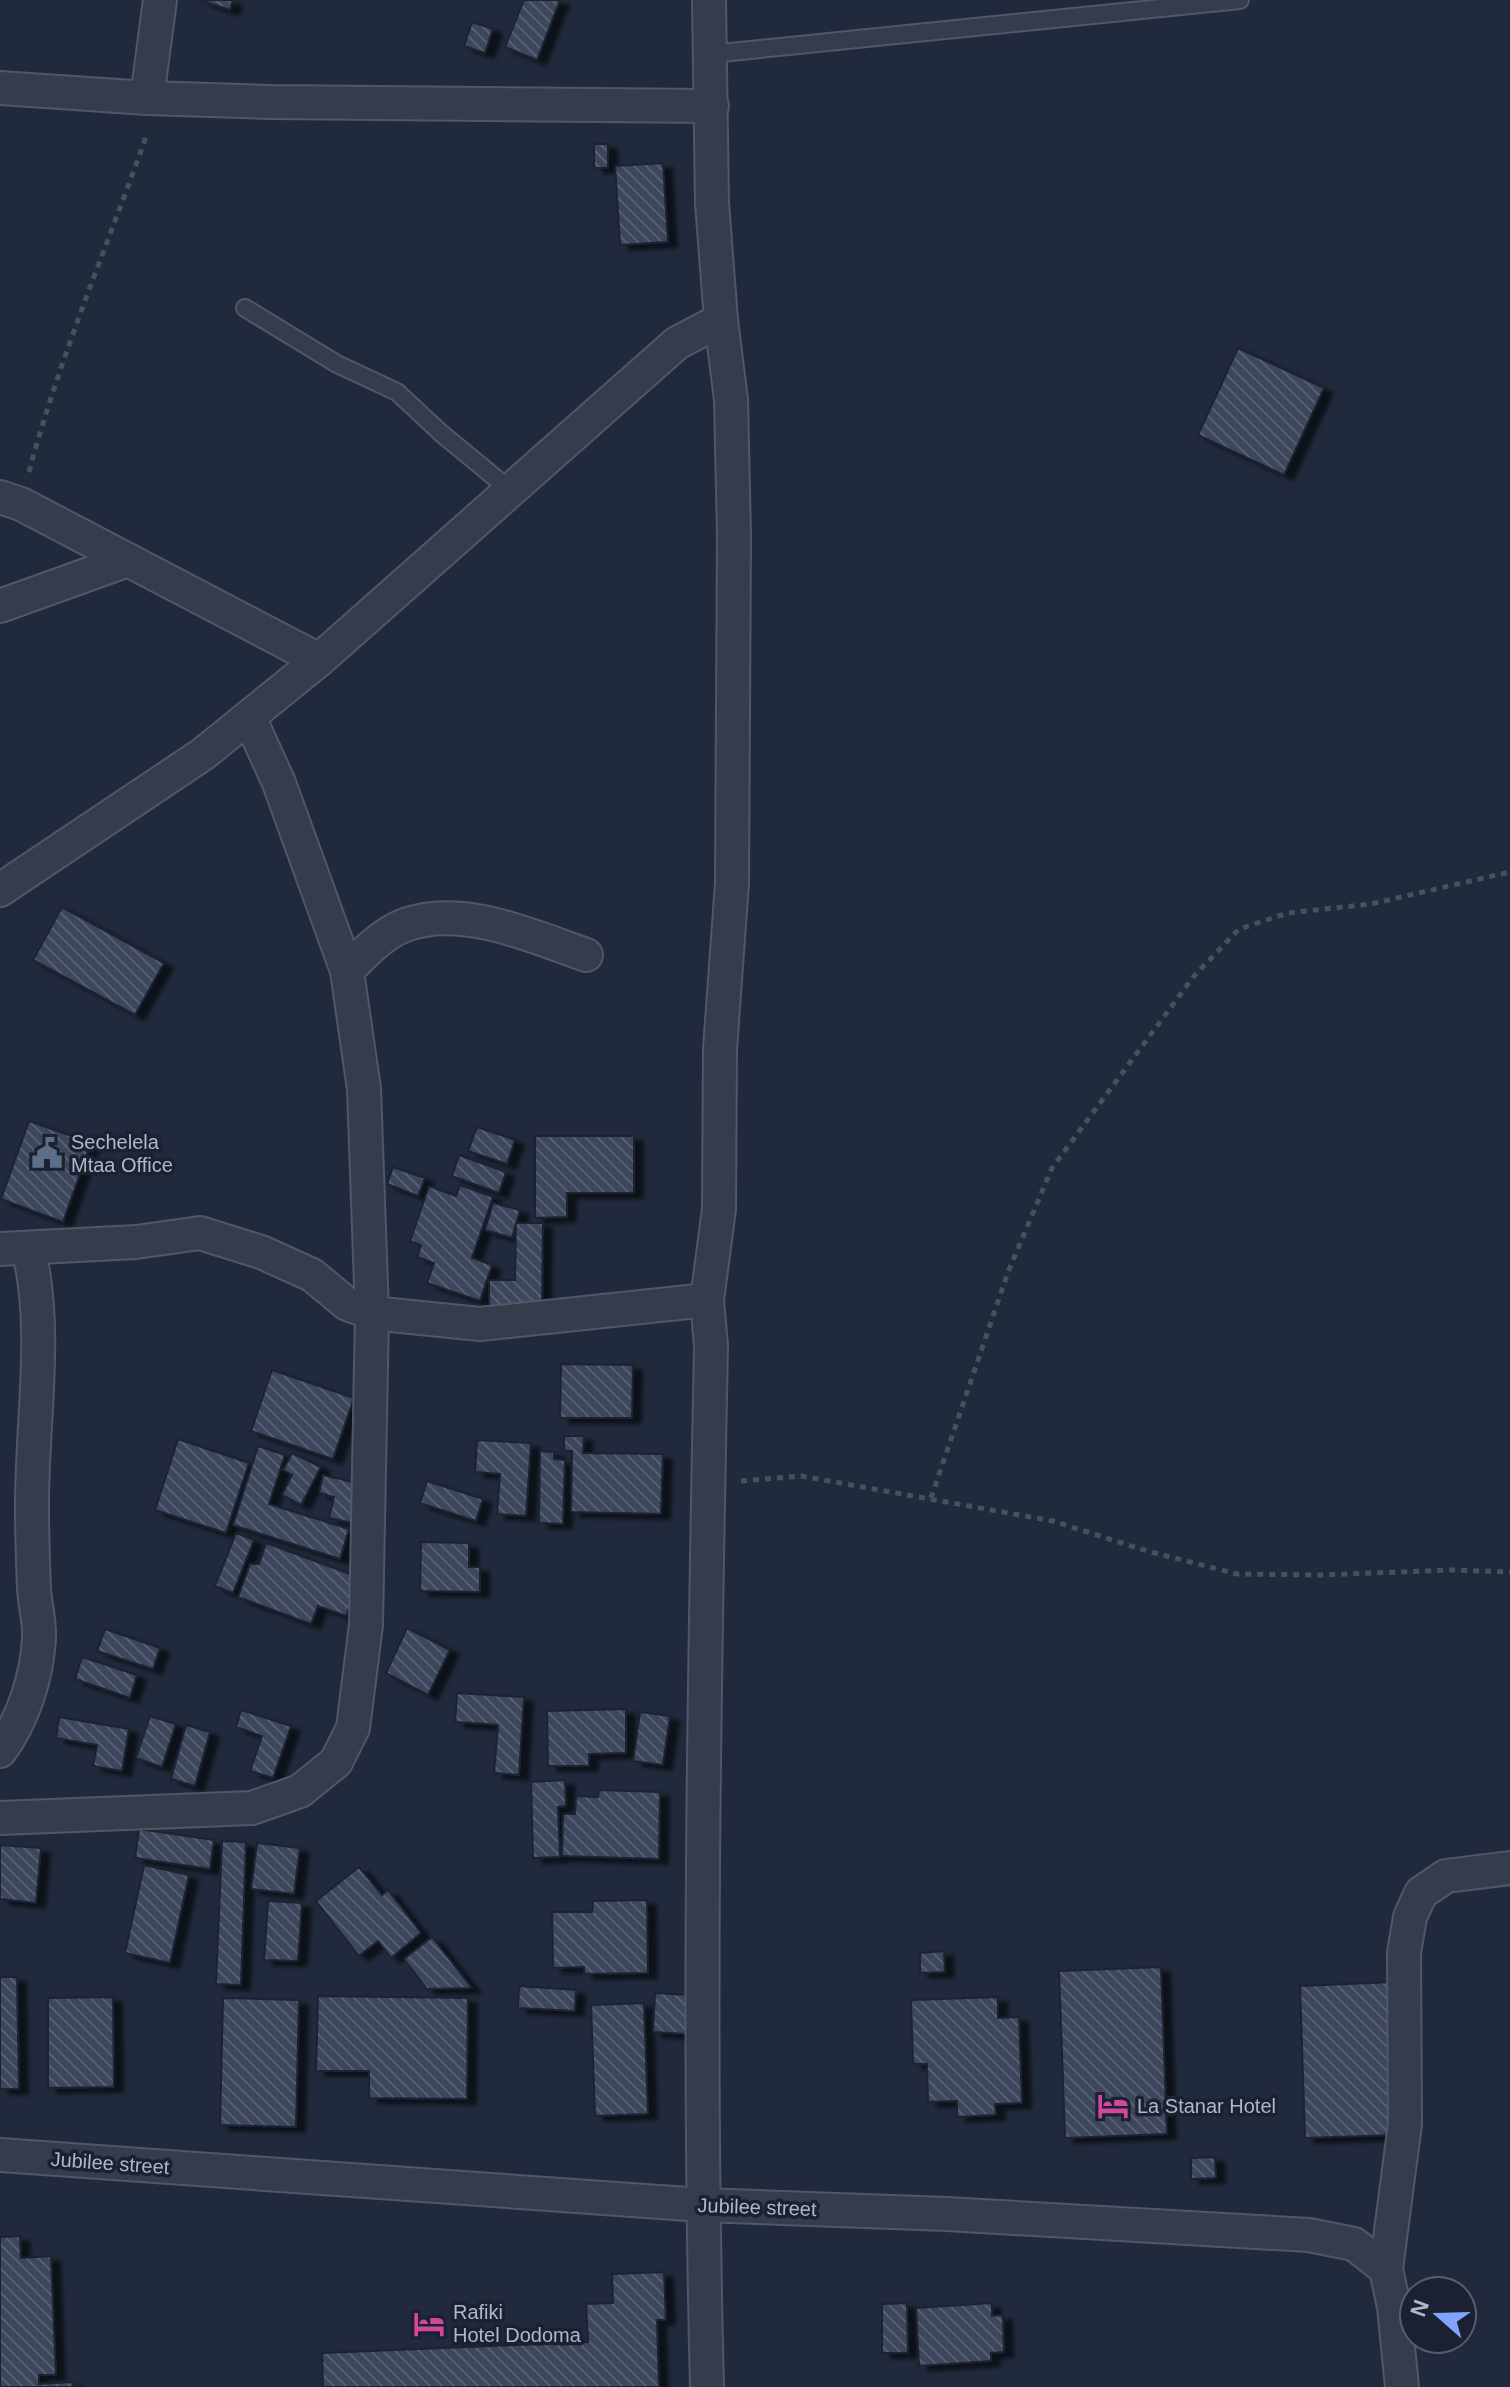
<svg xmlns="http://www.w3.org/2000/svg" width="1510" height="2387" viewBox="0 0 1510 2387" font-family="Helvetica,sans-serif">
  <defs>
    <pattern id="building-back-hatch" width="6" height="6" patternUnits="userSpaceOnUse" patternTransform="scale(2)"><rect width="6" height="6" fill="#3d465c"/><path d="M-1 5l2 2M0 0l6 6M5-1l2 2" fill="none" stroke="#565e72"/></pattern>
    <filter id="shadow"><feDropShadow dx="9" dy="5" stdDeviation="2" flood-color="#0009"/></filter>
  </defs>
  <rect width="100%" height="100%" fill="#212a3c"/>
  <g fill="url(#building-back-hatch)" stroke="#1c2333" stroke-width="2" filter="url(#shadow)">
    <polygon points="200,0 233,0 230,10"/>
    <polygon points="524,0 560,0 537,60 505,47"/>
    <polygon points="472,22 493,29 485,53 464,46"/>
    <rect x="594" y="144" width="14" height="24"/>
    <polygon points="663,163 668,242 620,245 615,166"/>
    <polygon points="1238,348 1324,388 1284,475 1198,435"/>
    <polygon points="62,907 164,963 135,1015 33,960"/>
    <polygon points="29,1121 91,1143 63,1222 1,1199"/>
    <polygon points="477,1127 515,1140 507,1164 468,1151"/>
    <polygon points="535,1136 634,1136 634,1193 567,1193 567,1217 535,1218"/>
    <polygon points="459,1155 506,1172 499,1193 452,1176"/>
    <polygon points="393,1167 425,1178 418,1196 387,1184"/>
    <polygon points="460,1185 493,1197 472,1258 492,1265 480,1301 427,1283 434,1263 417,1257 421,1245 410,1241 429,1186 456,1196"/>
    <polygon points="493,1203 520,1210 512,1238 485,1230"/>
    <polygon points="516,1223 543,1223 542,1310 489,1310 489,1280 515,1280"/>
    <polygon points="561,1364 633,1365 632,1418 560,1418"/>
    <polygon points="272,1370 354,1398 333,1459 251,1431"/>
    <polygon points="564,1436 584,1436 583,1453 663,1454 661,1514 571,1512 572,1451 564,1451"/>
    <polygon points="178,1439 249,1463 226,1533 155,1510"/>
    <polygon points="477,1440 531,1443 526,1516 497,1514 500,1474 475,1472"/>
    <polygon points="258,1446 285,1455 269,1504 349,1529 340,1559 233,1525"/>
    <polygon points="540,1451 554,1452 554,1459 565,1460 563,1524 539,1523"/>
    <polygon points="292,1453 321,1467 301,1505 282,1495 292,1475 283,1470"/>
    <polygon points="323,1475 366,1485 357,1524 329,1518 334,1497 319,1493"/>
    <polygon points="427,1481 483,1499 476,1521 420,1503"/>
    <polygon points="236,1533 254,1540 233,1593 215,1586"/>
    <polygon points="421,1542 469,1543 469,1567 480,1567 480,1592 420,1591"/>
    <polygon points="266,1543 361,1578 346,1616 318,1606 311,1624 238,1597 250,1564 259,1564"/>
    <polygon points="407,1628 450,1650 428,1695 386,1673"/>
    <polygon points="105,1629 160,1648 153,1669 97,1651"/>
    <polygon points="82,1657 137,1675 130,1698 75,1679"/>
    <polygon points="457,1693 524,1697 519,1775 494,1773 498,1725 455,1722"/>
    <polygon points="626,1709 626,1753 589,1754 589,1766 548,1766 547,1711"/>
    <polygon points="241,1710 291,1726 273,1778 250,1771 262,1736 236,1727"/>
    <polygon points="640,1712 670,1716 663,1765 633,1761"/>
    <polygon points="150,1716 176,1724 162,1767 136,1758"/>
    <polygon points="59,1717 129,1729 122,1771 93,1766 97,1745 56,1738"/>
    <polygon points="186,1725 210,1732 195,1786 171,1779"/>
    <polygon points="565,1780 566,1806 558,1807 560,1857 533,1858 531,1782"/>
    <polygon points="599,1790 660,1792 659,1859 562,1856 563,1814 575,1814 576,1796 598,1797"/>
    <polygon points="139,1829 214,1840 210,1869 135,1858"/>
    <polygon points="222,1841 246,1842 241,1985 216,1984"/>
    <polygon points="257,1843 300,1848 294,1894 251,1889"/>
    <polygon points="0,1845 41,1848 36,1903 0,1899"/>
    <polygon points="144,1865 189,1875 170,1963 125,1953"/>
    <polygon points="359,1867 382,1895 388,1890 421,1933 391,1958 378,1941 359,1956 316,1901"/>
    <polygon points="647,1900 648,1973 584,1974 584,1967 553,1968 552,1912 592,1912 593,1901"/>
    <polygon points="268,1901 302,1903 298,1961 264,1960"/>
    <polygon points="432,1937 472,1988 427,1989 404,1959"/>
    <polygon points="944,1951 945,1972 920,1973 920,1953"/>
    <polygon points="1161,1967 1167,2134 1065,2138 1059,1971"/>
    <polygon points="0,1977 17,1977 19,2089 0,2089"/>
    <polygon points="1393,1982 1398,2135 1305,2138 1300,1986"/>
    <polygon points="519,1986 576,1990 575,2011 518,2008"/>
    <polygon points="655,1993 689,1995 686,2034 653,2032"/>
    <polygon points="318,1996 468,1998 467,2099 369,2098 369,2071 316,2071"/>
    <polygon points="113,1997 114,2087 48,2088 48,1998"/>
    <polygon points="998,1997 998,2018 1019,2017 1022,2103 995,2104 996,2115 957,2117 957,2101 928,2102 927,2064 913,2064 911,2000"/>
    <polygon points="223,1998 299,2000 296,2127 220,2125"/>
    <polygon points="644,2003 648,2114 595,2116 591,2005"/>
    <polygon points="1215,2157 1216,2178 1191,2179 1191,2158"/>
    <polygon points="20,2236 21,2258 51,2256 56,2375 39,2375 39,2384 73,2382 73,2387 0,2387 0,2237"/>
    <polygon points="664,2272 666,2320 657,2320 659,2387 323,2387 322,2353 588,2342 586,2304 613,2303 612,2274"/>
    <polygon points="907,2303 908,2353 882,2353 882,2304"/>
    <polygon points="992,2303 992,2316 1003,2315 1004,2352 991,2353 991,2361 919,2366 916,2308"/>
  </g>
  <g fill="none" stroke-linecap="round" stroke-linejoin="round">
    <defs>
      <g id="service">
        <polyline points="711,54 1240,0"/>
        <polyline points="245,308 337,364 397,392 441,433 510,490"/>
      </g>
      <g id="minor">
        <polyline points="0,88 147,98 272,102 712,106"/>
        <polyline points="147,98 160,0"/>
        <polyline points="0,497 21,504 319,660"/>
        <polyline points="0,606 128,560"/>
        <polyline points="0,890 203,754 319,660 677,343 721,320"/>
        <path d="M347,971C363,954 382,934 405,925C462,904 532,936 586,955"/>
        <polyline points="0,1249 136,1242 200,1233 261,1252 312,1275 347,1304 372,1313 480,1324 707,1300"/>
        <path d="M0,1751C23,1720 37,1677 39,1638C40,1622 35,1605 34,1589C33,1563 32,1536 32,1510C31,1427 49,1329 28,1248"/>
        <polyline points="0,1818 252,1808 300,1791 336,1762 353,1728 366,1625 372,1313 364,1089 347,971 279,783 249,717"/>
        <polyline points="0,2155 702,2205 947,2214 1309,2235 1354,2244 1386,2269"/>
        <path d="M707,2387C698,2040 704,1693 711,1346L707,1300L719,1209L720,1049L732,883L734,535L731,400L721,320L712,203L709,0"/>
        <polyline points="1402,2387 1394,2307 1386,2269 1405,2124 1404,1953 1410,1917 1421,1893 1446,1876 1510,1868"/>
      </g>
    </defs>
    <use href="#service" stroke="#505767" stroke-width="20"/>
    <use href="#minor" stroke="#505767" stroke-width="36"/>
    <g stroke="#41545a" stroke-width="5" stroke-dasharray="6 6" stroke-linecap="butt">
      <path d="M29,472C60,356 107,247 147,134"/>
      <polyline points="741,1481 801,1476 1053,1521 1147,1551 1237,1574 1321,1575 1452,1570 1510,1572"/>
      <polyline points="931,1498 1008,1272 1052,1168 1194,976 1239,929 1288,913 1371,904 1510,872"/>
    </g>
    <use href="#service" stroke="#353c4c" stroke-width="16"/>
    <use href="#minor" stroke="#353c4c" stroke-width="32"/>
  </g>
  <defs>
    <symbol id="civic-bare" viewBox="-9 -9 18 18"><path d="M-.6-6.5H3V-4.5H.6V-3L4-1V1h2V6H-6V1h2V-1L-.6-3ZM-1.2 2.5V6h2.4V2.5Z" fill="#5c6f8a" stroke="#1b2131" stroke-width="2.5" paint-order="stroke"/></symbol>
    <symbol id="hotel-bare" viewBox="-9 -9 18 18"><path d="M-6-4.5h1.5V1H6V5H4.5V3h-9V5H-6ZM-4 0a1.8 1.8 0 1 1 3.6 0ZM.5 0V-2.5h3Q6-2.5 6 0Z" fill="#d1479c" stroke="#1b2131" stroke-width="2.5" paint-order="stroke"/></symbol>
  </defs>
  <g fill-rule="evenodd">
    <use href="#civic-bare" x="25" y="1131" width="44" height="44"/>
    <use href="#hotel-bare" x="1091" y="2084" width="44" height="44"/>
    <use href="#hotel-bare" x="407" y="2302" width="44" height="44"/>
  </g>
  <g text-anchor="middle" stroke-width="7" stroke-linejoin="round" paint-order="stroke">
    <g font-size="20" fill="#b0b7c8" stroke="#1b2131" text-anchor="start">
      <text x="71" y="1149">Sechelela<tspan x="71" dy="23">Mtaa Office</tspan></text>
      <text x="1137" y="2113">La Stanar Hotel</text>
      <text x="453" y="2319">Rafiki<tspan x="453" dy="23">Hotel Dodoma</tspan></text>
    </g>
    <g font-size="20" fill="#b0b7c8" stroke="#1b2131">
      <text transform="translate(110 2163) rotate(4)" y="7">Jubilee street</text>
      <text transform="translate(757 2207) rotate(2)" y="7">Jubilee street</text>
    </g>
  </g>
  <g transform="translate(1438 2315) rotate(290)"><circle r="38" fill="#1b2131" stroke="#575d6d" stroke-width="2"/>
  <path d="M0-6L14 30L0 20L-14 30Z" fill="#81a3fc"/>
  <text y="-12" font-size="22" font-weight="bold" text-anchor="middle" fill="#b0b7c8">N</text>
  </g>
</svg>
